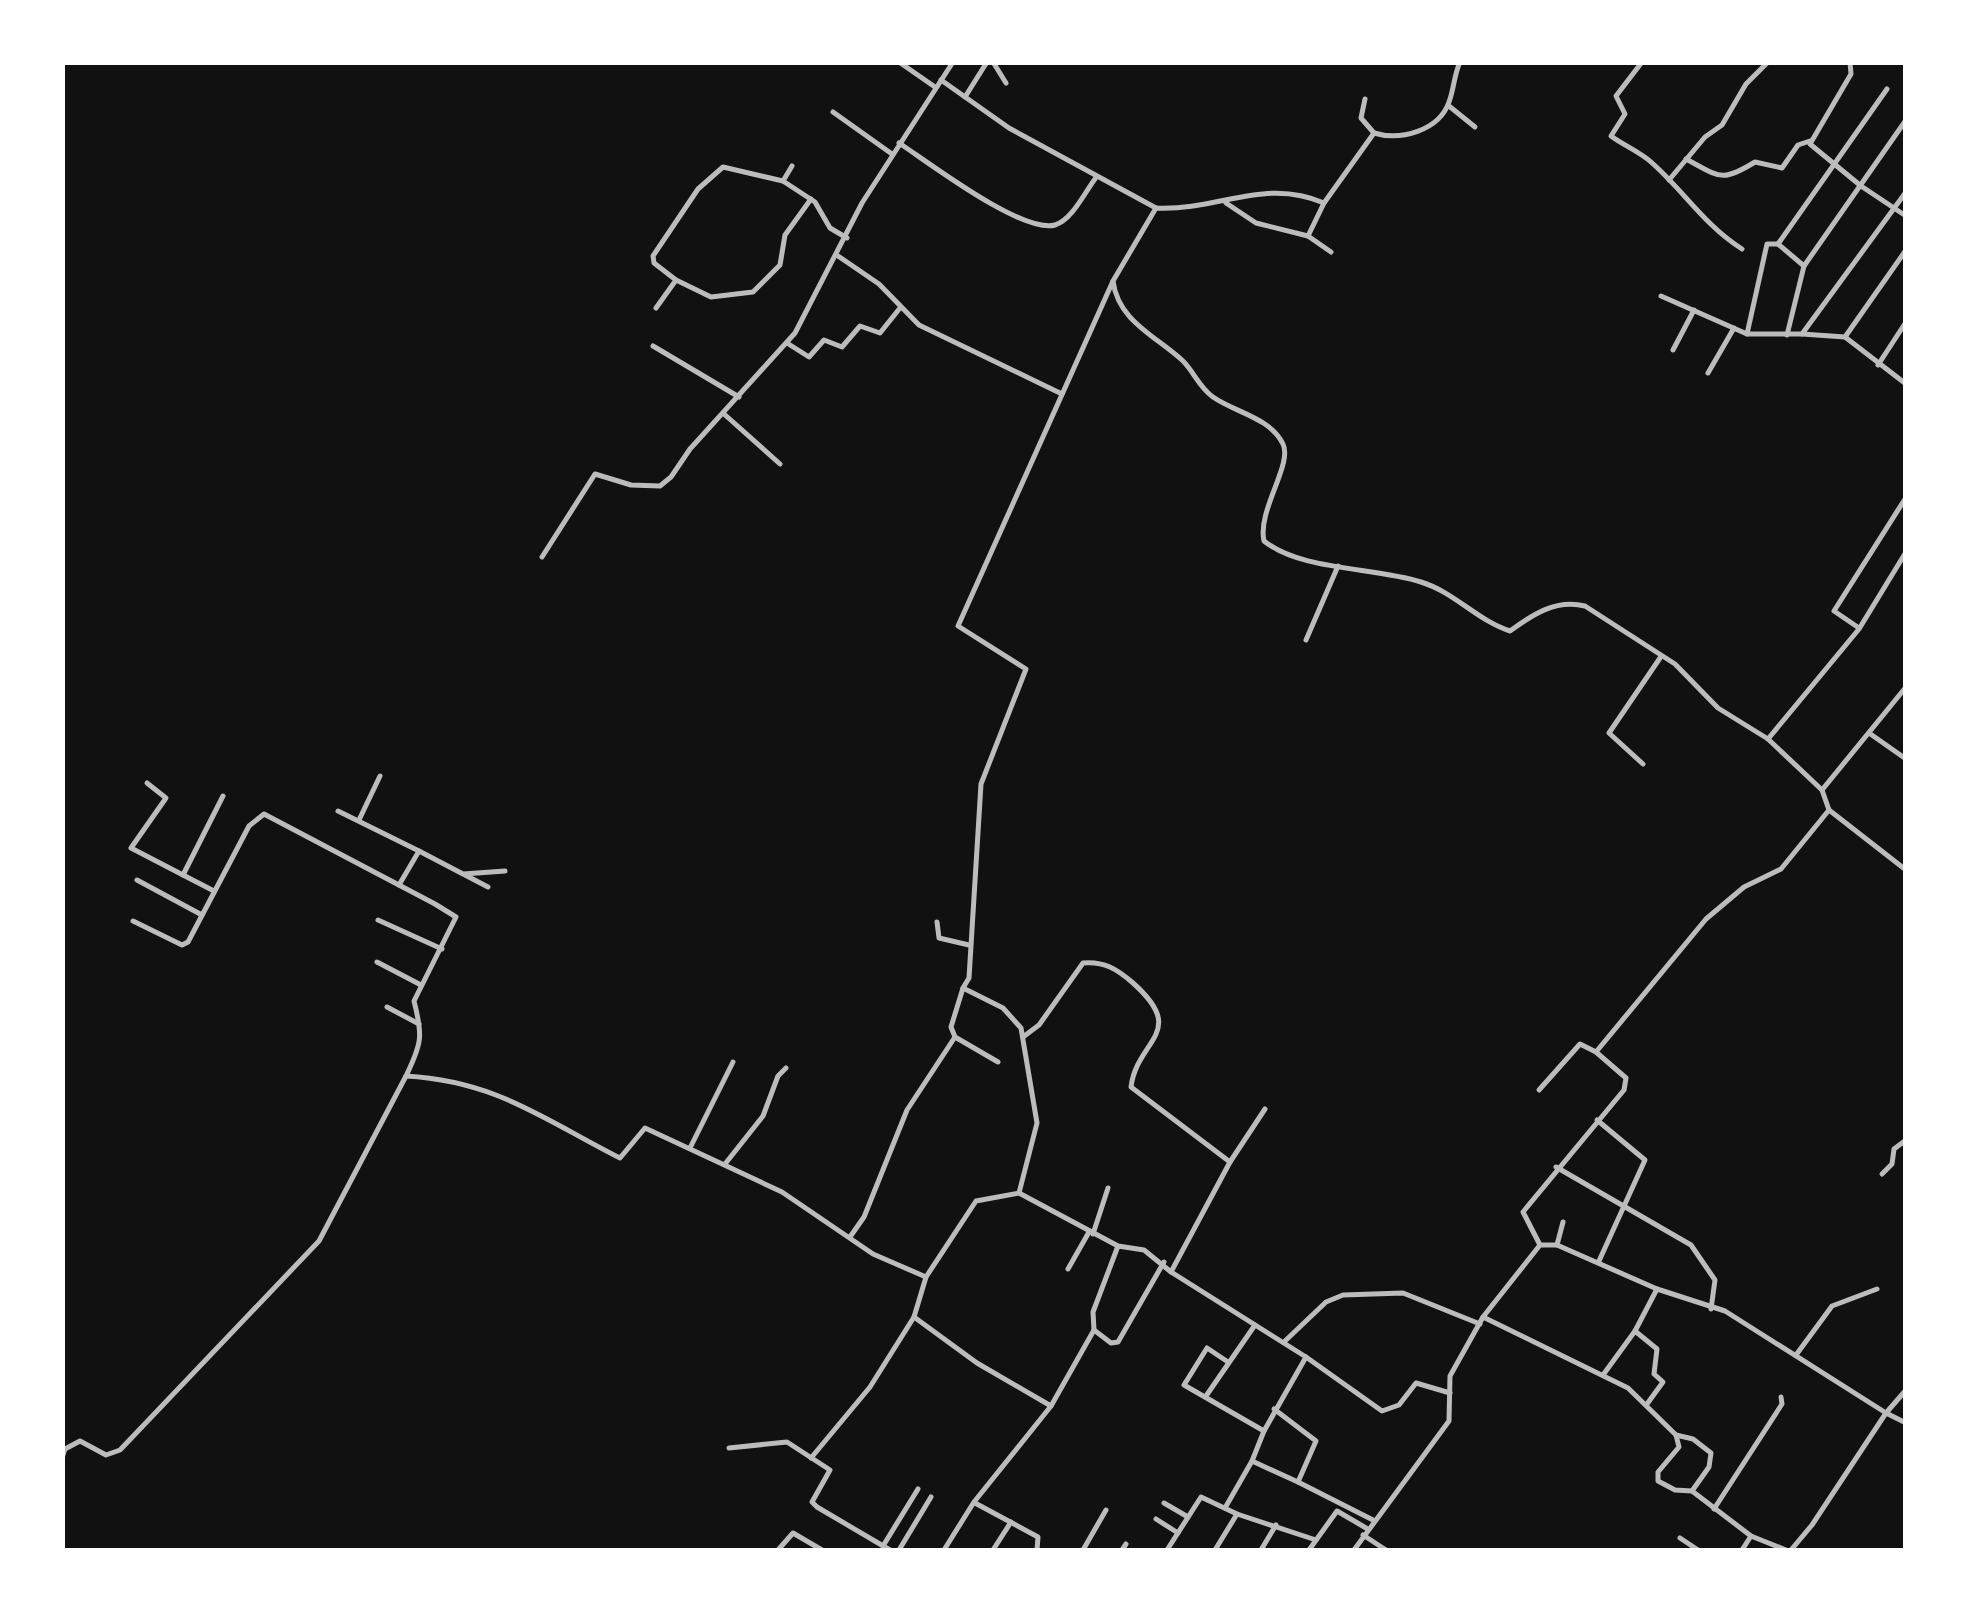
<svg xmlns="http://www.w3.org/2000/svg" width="1968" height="1613" viewBox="0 0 1968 1613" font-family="Montserrat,sans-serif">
  <rect width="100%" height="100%" fill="#111"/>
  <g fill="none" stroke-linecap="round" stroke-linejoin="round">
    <g stroke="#bcbcbc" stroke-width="5">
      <polyline points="899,62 935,87"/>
      <polyline points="993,62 1006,83"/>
      <path d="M1642,62L1616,96L1625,114L1611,136C1623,145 1640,152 1651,162C1684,191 1704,225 1742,249"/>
      <polyline points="1850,62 1851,74 1810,144 1861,186 1906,216"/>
      <polyline points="941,80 1009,128 1156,208"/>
      <polyline points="1887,89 1778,244 1804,266 1906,120"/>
      <polyline points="965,97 987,62"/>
      <polyline points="1365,99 1361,118 1374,133"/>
      <polyline points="1449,106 1475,127"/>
      <polyline points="833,112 892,154"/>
      <path d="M899,143C928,162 1022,234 1055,225C1072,220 1085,192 1095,179"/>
      <path d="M1686,159C1720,177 1721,183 1755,162L1782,168L1798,145L1810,141"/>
      <polyline points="792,166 783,181 815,202 830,228 847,238"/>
      <polyline points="1669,180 1705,137 1722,125 1746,84 1768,62"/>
      <polyline points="1226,203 1256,223 1308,236"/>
      <polyline points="1324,203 1308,236 1331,252"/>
      <polyline points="838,256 879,284 919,325 1062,394"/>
      <polyline points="676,280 711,297 753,292 780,265 785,235 811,199"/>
      <path d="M1113,281C1118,321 1156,336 1183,361C1194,372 1199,387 1213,397C1234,412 1271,418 1283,444C1293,464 1257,511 1264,541C1301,571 1374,567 1421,582C1454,592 1478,621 1510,631C1532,615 1555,599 1585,606L1675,664L1718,708L1768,739L1822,790"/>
      <polyline points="1661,296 1747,334 1802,334 1906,192"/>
      <polyline points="656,308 676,280 654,263 653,256 698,189 723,167 783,181"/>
      <polyline points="1747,334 1767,244 1777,244"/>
      <polyline points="1802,334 1845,337 1906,384"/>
      <polyline points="1787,335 1804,266"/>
      <polyline points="1845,337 1906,250"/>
      <polyline points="787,343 809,357 824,340 842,347 860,326 880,333 900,308"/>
      <polyline points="653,346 739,397"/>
      <polyline points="1673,350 1694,310"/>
      <polyline points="1878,365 1906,322"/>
      <polyline points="1708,373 1734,328"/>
      <polyline points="724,414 780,464"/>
      <polyline points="542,557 595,474 631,485 660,486 671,477 690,449 795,333 862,203 953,62"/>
      <polyline points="1859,628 1834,611 1905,499"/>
      <polyline points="1306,640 1338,566"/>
      <polyline points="1906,687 1822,790 1829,810 1906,870"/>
      <polyline points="1869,733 1906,759"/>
      <polyline points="1768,739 1859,629 1906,552"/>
      <polyline points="1643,764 1609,733 1660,658"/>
      <polyline points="147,783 166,798 131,848 183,875"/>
      <polyline points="338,811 419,851 399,885"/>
      <polyline points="359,820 380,776"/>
      <polyline points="419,851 463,874 505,871"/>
      <polyline points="465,875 488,887"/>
      <polyline points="137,880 202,915"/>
      <polyline points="214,891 183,875 223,796"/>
      <polyline points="378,920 442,949"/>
      <path d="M133,921L182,945L188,942L249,826L264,814L435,904L456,917L414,1001C423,1036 422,1043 406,1076"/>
      <polyline points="937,922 939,938 969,945"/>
      <polyline points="377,962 421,985"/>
      <polyline points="963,988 951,1027 955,1037 998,1062"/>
      <polyline points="387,1007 419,1024"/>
      <path d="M1023,1037L1039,1025L1083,963C1104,961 1117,969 1133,983C1189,1033 1137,1039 1131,1087L1230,1162L1171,1272"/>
      <polyline points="1539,1090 1580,1044 1596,1052"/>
      <polyline points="1597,1120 1645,1160 1599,1261"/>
      <polyline points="690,1148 733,1062"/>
      <polyline points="1230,1162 1265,1109"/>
      <polyline points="725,1164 763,1116 778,1076 786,1068"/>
      <polyline points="1556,1167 1691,1245 1715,1280 1711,1309"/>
      <polyline points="1882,1174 1892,1164 1894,1149 1906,1140"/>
      <polyline points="1019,1193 976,1201 926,1277 914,1317 977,1363 1051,1406"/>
      <polyline points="1093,1234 1108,1188"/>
      <polyline points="850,1237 864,1217 907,1110 955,1037"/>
      <polyline points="1557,1245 1563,1222"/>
      <polyline points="1068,1269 1089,1232"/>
      <polyline points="1483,1317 1628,1388 1676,1435 1693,1439 1711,1453 1709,1467 1692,1491"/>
      <polyline points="1094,1330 1111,1343 1118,1342 1164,1262"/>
      <polyline points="1285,1341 1326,1302 1343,1295 1403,1293 1480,1324"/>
      <polyline points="1796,1355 1832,1306 1877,1289"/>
      <polyline points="1306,1357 1382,1411 1399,1405 1416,1383 1450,1393"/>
      <path d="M1228,1362L1207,1348L1184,1385L1264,1431L1306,1357L1171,1272L1144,1250L1118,1246L1019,1193L1037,1123L1021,1028L1003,1008L963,988L969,978L981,784L1026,669L958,626L1113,281L1156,208C1219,211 1265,177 1324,203L1374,133C1400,141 1439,131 1449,102C1454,89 1454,75 1460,62"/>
      <polyline points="1603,1375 1635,1331"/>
      <polyline points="1906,1390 1886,1413 1906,1423"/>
      <polyline points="1206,1396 1255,1325"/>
      <polyline points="1647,1404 1663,1382 1654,1374 1657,1349 1635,1331 1657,1289"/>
      <polyline points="1274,1409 1316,1441 1298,1482 1373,1520"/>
      <polyline points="1676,1435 1679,1447 1658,1472 1658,1481 1675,1490 1692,1491 1751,1536"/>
      <polyline points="729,1448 787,1442 830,1470 812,1502 817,1507 890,1550"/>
      <path d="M62,1458L65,1449L80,1441L106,1455L120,1450L319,1241L406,1076C496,1081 543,1119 620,1158L645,1128L782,1192L873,1254L926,1277"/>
      <polyline points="811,1458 870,1387 914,1317"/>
      <polyline points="1252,1461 1298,1482"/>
      <polyline points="975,1503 1038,1537 1037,1550"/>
      <polyline points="1164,1503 1188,1517"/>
      <polyline points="1225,1508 1252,1461 1264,1431"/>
      <polyline points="1714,1509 1782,1404 1781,1397"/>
      <polyline points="1156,1519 1178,1533"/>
      <polyline points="1363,1535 1386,1550"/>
      <polyline points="1680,1538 1698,1550"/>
      <polyline points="883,1546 918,1489"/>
      <polyline points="778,1550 793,1533 822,1550"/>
      <polyline points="899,1550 931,1497"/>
      <polyline points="944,1550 974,1502 1051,1406 1094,1330 1093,1312 1118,1246"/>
      <polyline points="993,1550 1011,1522"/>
      <polyline points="1083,1550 1106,1510"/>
      <polyline points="1122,1550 1126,1544"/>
      <polyline points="1167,1550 1201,1497 1237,1514"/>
      <polyline points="1215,1550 1237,1514 1316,1540"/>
      <polyline points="1261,1550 1276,1525"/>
      <polyline points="1309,1550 1337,1511 1366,1528"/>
      <polyline points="1354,1550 1449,1421 1450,1376 1483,1317 1540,1245"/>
      <polyline points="1742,1550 1751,1536 1786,1550"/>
      <polyline points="1791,1550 1812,1525 1886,1413 1725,1311 1657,1289 1557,1245 1540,1245 1523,1212 1624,1090 1626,1078 1596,1052 1706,919 1744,887 1781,869 1829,810"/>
    </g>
  </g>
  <rect width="1968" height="1613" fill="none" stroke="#ffffff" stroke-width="130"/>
</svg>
